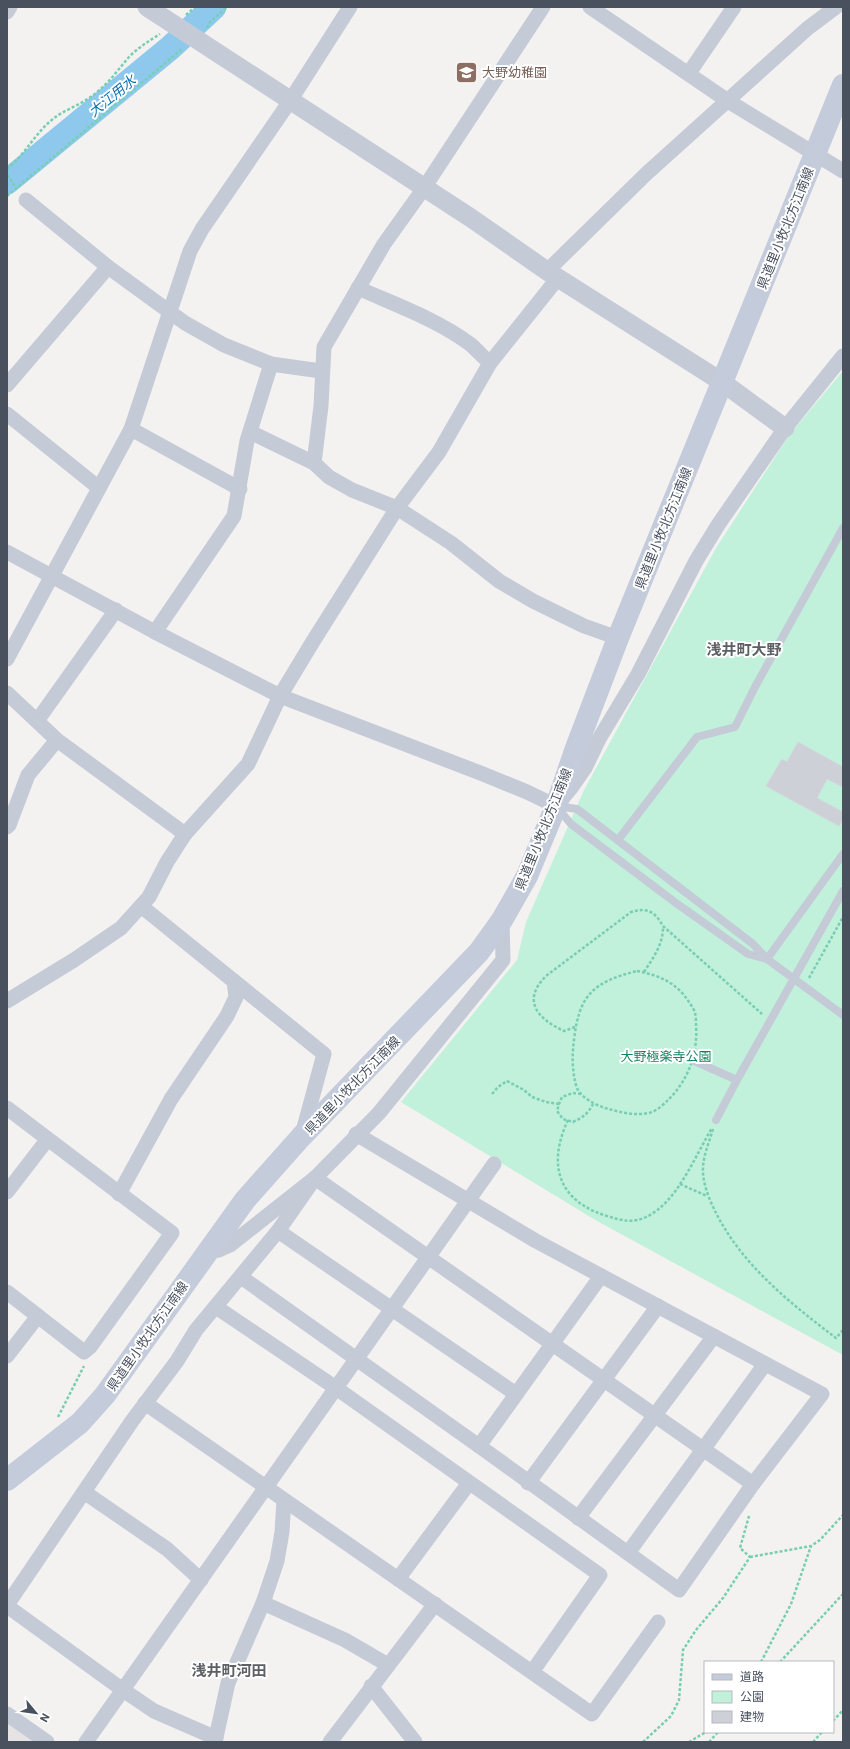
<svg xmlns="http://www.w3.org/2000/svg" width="850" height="1749" viewBox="0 0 850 1749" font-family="Roboto,'Noto Sans JP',sans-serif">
  <rect width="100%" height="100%" fill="#f4f2f1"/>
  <polygon fill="#e5e3e3" points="7,1720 38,1742 7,1742"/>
  <polygon fill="#c1f0db" points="843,371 843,1355 597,1221 401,1102 517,960 526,922 584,790 716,548 790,434"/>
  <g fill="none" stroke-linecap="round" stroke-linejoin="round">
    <polyline stroke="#8ec9ed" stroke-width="25" points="7,182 170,48 214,7"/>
  </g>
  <polygon fill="#cdd0d7" stroke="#d5d6dd" points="798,742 843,767 843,787 827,779 817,798 843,812 843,819 839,826 766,786 782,759 787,762"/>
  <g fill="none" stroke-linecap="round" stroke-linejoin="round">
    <g stroke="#78ceb3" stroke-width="2.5" stroke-dasharray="3 2" stroke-linecap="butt">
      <polyline points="186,15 195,7"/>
      <polyline points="207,28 210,22 227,7"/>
      <path d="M7,169C25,155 35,133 53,119C65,109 84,104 97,92C110,82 119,68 130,56C139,47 149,41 160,34"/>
      <polyline points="7,175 17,189"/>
      <polyline points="7,196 182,49"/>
      <path d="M637,971C659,975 677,983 689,1002C691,1005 694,1009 695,1013C696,1016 696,1021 696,1025C698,1052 689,1079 669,1099C664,1104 657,1111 649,1113C634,1116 619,1112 605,1108C594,1104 579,1097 576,1085C572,1070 572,1055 574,1040C579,995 593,982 637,971Z"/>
      <path d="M644,972C653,958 663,945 663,927"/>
      <polyline points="809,978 843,917"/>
      <path d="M575,1027L564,1031C538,1019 521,1001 546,976L631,912C648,907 655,912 663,926L762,1014"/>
      <polyline points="492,1094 498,1087 507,1081 524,1090 532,1097 546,1102 559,1104"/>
      <path d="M581,1094L573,1093L562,1097L559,1104L557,1111L563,1119L573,1122C582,1118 588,1114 593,1104"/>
      <path d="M568,1120C547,1165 558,1201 607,1216C621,1220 632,1224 646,1217C677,1203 695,1156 712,1128"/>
      <path d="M713,1129C709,1143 702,1158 703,1173C704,1187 710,1201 716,1213C743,1266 790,1303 836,1338L843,1330"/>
      <polyline points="680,1184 707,1196"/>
      <polyline points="58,1417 84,1366"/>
      <polyline points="750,1557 811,1546 820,1540 843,1515"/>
      <polyline points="761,1662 791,1604 811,1546"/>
      <polyline points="780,1662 843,1594"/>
      <polyline points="833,1721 843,1710"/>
      <polyline points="643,1742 671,1716 679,1700 683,1650 696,1630 723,1598 750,1557 740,1548 749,1516"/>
      <polyline points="689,1742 706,1732"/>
      <polyline points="709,1742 718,1732"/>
      <polyline points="813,1742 822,1732"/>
    </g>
    <g stroke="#c5cbd6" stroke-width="8">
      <polygon points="556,806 577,809 753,944 767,959 748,954 676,903 571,824"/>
      <polyline points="618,840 697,737 735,727 755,687 843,528"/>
      <polyline points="843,854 767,959 843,1015"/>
      <polyline points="692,1060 737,1080"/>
      <polyline points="716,1120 737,1080 843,891"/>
    </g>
    <g stroke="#c5cbd6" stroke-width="15">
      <polyline points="543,7 424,188 384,244 324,347 321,406 314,463 329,477 352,490 397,508 451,543 499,581 533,601 584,626 618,638"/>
      <polyline points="590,7 728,101 843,171"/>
      <polyline points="7,12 10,7"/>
      <polyline points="689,73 734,7"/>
      <polyline points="26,200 108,267 185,323 224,345 271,364 321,371"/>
      <polyline points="547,271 646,174 808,28 836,7"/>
      <path d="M358,288C396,305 436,319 470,344C477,350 483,357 490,363"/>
      <polyline points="7,385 108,267"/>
      <polyline points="7,414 99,488"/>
      <polyline points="131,429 240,489"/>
      <polyline points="250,432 314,463"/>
      <polyline points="7,552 155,632 280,696 483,774 527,792 556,806 571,788 585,768 599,739 638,674 696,561 718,525 785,428 843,356"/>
      <polyline points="155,632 234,516 247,441 271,364"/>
      <polyline points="7,659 131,429 190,251 202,229 290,101 350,7"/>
      <polyline points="7,693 57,740 185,834"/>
      <polyline points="37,721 116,610"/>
      <polyline points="7,827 9,825 28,775 57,740"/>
      <polyline points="141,906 324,1054 302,1135"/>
      <polyline points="7,1001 74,960 121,928 149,897 167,862 185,834 248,764 280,696 312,643 397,508 439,452 490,363 558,278"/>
      <polyline points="7,1108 172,1233 90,1347 84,1352 7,1292"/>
      <polyline points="315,1178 753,1484"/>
      <polyline points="7,1192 47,1140"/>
      <polyline points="119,1194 171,1099 227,1016 236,997 234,981"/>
      <polyline points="278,1231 516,1394"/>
      <polyline points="207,1251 219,1250 230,1245 315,1178 379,1113 503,960 502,920"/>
      <polyline points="241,1277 479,1446 679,1590 753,1484 822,1394 536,1241 356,1134"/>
      <polyline points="216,1307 336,1388 600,1575 532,1672"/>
      <polyline points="7,1356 38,1316"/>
      <polyline points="145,1403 592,1714 658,1622"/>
      <polyline points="479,1446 601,1276"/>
      <polyline points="528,1483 658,1306"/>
      <polyline points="84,1492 167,1549 201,1580"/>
      <polyline points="578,1518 714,1336"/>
      <polyline points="628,1553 765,1364"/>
      <polyline points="398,1579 469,1483"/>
      <polyline points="263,1603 345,1640 388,1665"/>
      <polyline points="7,1605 132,1421 177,1361 196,1330 278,1231 315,1178"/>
      <polyline points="7,1606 123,1690 154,1711 216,1738"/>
      <polyline points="371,1686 415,1742"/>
      <polyline points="7,1714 47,1742"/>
      <polyline points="86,1742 494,1164"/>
      <polyline points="215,1742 228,1683 263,1603 277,1561 282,1532 284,1500"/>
      <polyline points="330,1742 435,1604"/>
    </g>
    <polyline stroke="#c5cbd6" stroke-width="19" points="147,7 471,218 547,271 722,382 785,428"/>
    <polyline stroke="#c4cbda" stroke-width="22" points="7,1480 80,1423 105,1395 245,1200 301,1137 479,952 502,920 527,876 556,806 576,748 618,638 843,85"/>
  </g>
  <defs>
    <symbol id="school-square" viewBox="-11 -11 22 22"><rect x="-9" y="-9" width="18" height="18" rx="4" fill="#8d6e63" stroke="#fff"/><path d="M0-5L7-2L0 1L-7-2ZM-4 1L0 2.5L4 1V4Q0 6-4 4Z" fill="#fff"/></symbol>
  </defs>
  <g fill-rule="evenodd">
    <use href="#school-square" x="454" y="60" width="25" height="25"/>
  </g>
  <g text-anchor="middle" stroke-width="4" stroke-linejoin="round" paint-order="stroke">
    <g font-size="13" fill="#785e54" stroke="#fff" text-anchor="start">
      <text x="482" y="77">大野幼稚園</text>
    </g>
    <g font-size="13" fill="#49515f" stroke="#fff">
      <text transform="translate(785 228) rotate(-68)" y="5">県道里小牧北方江南線</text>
      <text transform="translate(663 528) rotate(-68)" y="5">県道里小牧北方江南線</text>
      <text transform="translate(543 829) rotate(-68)" y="5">県道里小牧北方江南線</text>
      <text transform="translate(352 1085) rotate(-46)" y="5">県道里小牧北方江南線</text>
      <text transform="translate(147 1336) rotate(-55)" y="5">県道里小牧北方江南線</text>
    </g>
    <g font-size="13" fill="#17825f" stroke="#fff">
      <text x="666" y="1061">大野極楽寺公園</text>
    </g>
    <g font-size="14" font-style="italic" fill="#0c71af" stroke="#fff">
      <text transform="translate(112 96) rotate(-39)" y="5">大江用水</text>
    </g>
    <g font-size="15" font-weight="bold" fill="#5e6066" stroke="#fff">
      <text x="744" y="655">浅井町大野</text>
      <text x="229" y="1676">浅井町河田</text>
    </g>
  </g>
  <rect width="850" height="1749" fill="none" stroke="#49515f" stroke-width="16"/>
  <rect x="704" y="1661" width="130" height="72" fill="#ffffff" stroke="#b6b9bf"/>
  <rect x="712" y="1674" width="20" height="6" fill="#c4cbda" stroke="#b6b9bf"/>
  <text x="740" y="1681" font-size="12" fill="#49515f">道路</text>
  <rect x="712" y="1691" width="20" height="12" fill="#c1f0db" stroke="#b6b9bf"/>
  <text x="740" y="1701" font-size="12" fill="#49515f">公園</text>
  <rect x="712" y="1711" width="20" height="12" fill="#cdd0d7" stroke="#b6b9bf"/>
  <text x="740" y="1721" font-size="12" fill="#49515f">建物</text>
  <g transform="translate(36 1713) rotate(119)" stroke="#ffffff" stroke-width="3" paint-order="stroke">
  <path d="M0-3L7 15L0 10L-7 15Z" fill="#49515f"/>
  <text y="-6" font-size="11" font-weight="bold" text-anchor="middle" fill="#49515f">N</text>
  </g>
</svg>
